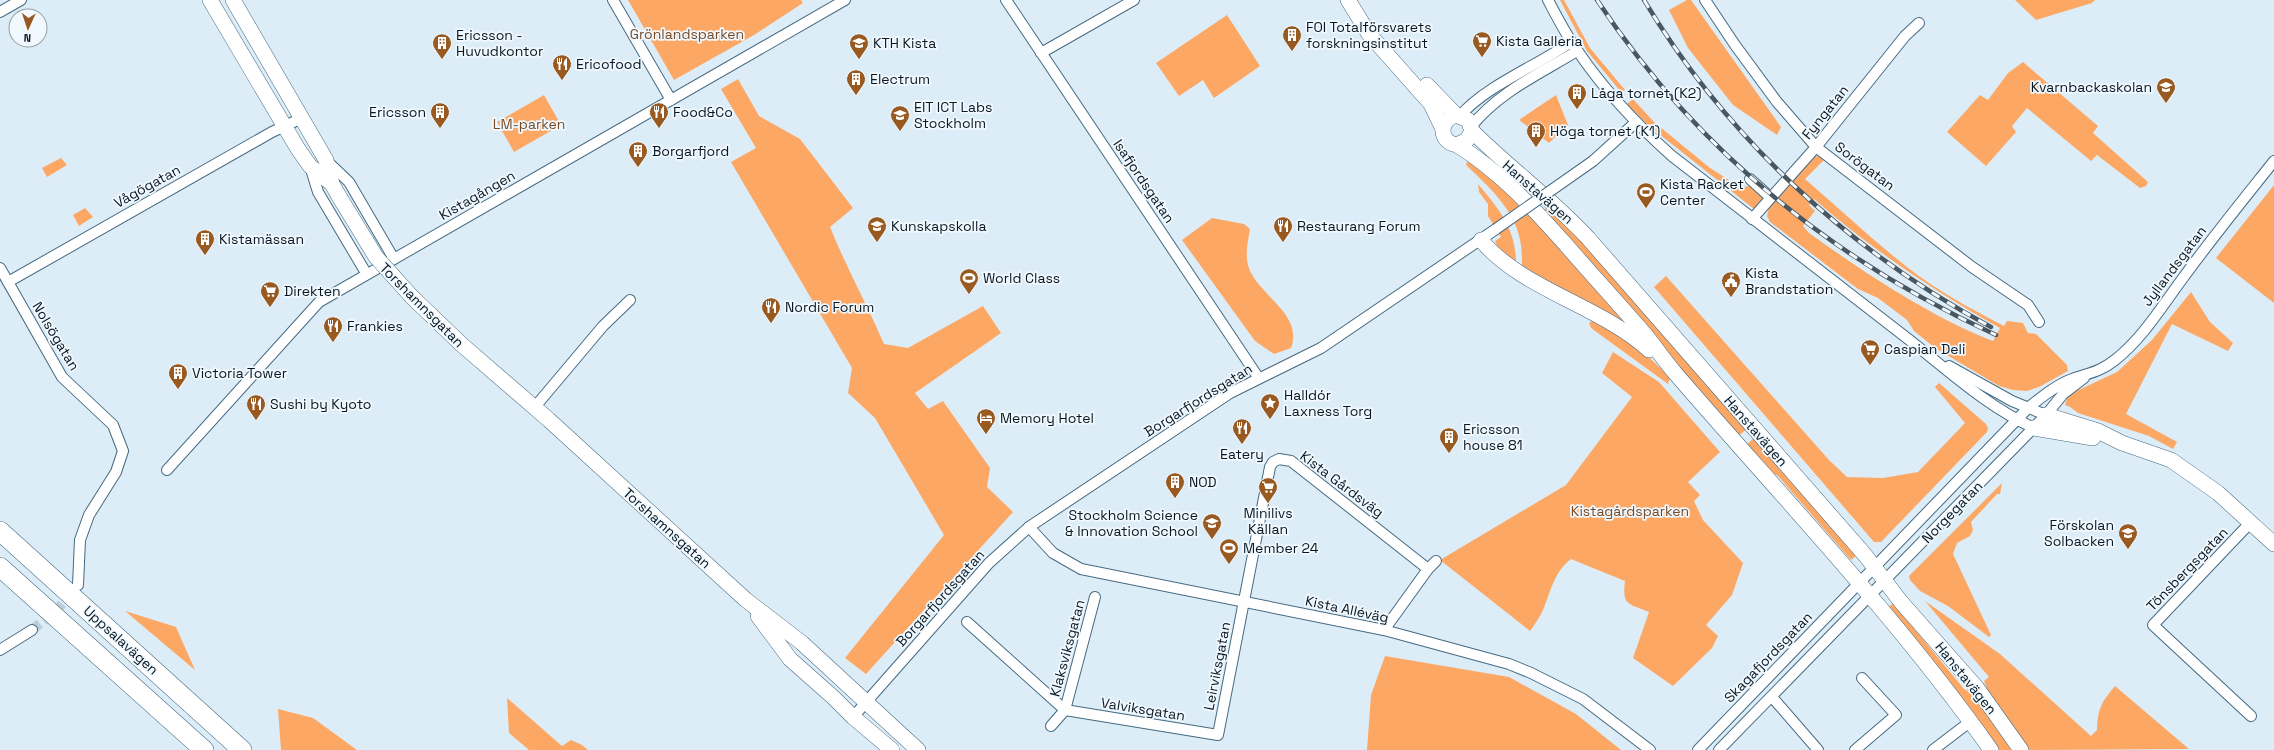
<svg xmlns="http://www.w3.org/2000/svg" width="2274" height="750" viewBox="0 0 2274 750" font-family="'Space Grotesk',sans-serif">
  <rect width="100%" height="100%" fill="#ddedf8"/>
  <g fill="#fca864" fill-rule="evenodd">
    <polygon points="628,0 801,0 803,3 754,35 674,80"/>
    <polygon points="1560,0 1564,0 1590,48 1625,90 1621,92 1587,51"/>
    <polygon points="1687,0 1691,0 1781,127 1777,135 1733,105 1688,48 1669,10"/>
    <polygon points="2015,0 2095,0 2092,3 2036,20"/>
    <polygon points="1227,15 1260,66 1214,98 1203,80 1179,96 1156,63"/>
    <polygon points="2023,62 2098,126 2093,133 2148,182 2146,186 2140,188 2097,155 2091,161 2027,108 2012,126 2016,132 1986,166 1947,132 1980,95 1988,100 2008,73"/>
    <path d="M738,79L759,116L800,139L853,208L830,227C846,267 867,304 884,344L908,348L983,306L1001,333L915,393L928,409L943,401L990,468L987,487L1013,512L866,674L845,658L944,535L875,418L848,393L852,368L731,162L756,148L721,89Z"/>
    <polygon points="544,95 561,125 514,152 497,122"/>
    <polygon points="1556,95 1568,125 1549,143 1519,120"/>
    <polygon points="1633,99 1654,122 1710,168 1740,187 1752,186 1763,198 1754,209 1649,126 1627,104"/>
    <path d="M1819,156L1825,159L1805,179C1839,208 1871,239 1907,267C1936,290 1971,309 2004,326L2007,321L2023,323L2028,333L2036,334L2067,365L2068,371L2039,387L2027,391L2013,390L1999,386L1935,348L1914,331L1907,320L1878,298L1858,289L1770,222L1767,216L1769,207L1813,157ZM1814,199C1871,249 1934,291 2000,328L1993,341C1929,316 1865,273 1809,233L1803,226L1815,211L1809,205Z"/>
    <polygon points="61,158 67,165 47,177 42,168"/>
    <path d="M1468,160L1511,191L1633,330L1522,268C1522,259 1522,249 1520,240C1515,210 1487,185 1466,165Z"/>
    <path d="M1478,184C1499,209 1516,229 1516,263L1500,252L1495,241L1501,237L1488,216V204L1479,192Z"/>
    <polygon points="2274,185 2274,303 2216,258"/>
    <polygon points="1548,206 1575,231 1747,429 1738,436 1542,212"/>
    <polygon points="85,208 93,217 79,226 73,215"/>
    <path d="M1212,218L1244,224L1250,229C1248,241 1245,253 1248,265C1256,295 1304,313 1291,348L1274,354L1255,341L1182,240Z"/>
    <polygon points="1666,276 1829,460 1847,477 1883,478 1918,472 1965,423 1935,387 1939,383 1986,424 1988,428 1987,432 1881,542 1874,542 1654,287"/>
    <polygon points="2191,292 2210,322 2233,343 2228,351 2172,324 2126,414 2177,442 2173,449 2149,436 2078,413 2070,407 2065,405 2068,395 2117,372 2152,340"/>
    <polygon points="1593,320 1635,344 1670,377 1668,384 1591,328 1589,323"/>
    <path d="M1613,352L1659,382L1720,452L1688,482L1700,495L1694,501L1703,520L1743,563L1732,595L1706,625L1718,636L1712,648L1673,686L1633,658L1649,612C1628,603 1622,606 1625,581L1571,559C1554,572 1551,591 1543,610C1540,617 1535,624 1530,631L1440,560L1566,485L1632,397L1602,373Z"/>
    <polygon points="1754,438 1857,555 1851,560 1778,476 1767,470 1746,445"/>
    <polygon points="2002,483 2000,494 1997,494 1971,522 1973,530 1970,536 1957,543 1953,554 1991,635 1989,637 1948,606 1920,591 1910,580 1909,576"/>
    <path d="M1925,601L2000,654L2091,736L2097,730C2098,708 2101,703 2115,686L2189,749L2027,750L1991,698L1984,681L1989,677Z"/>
    <polygon points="1893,603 1964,689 1976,696 2013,750 1998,750 1888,608"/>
    <polygon points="125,611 176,627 195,670"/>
    <polygon points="1385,656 1509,677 1576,714 1621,750 1367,750 1371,695"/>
    <polygon points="507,698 562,746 571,740 582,745 588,750 529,750 509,733"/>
    <polygon points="278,709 313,718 357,750 281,750"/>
  </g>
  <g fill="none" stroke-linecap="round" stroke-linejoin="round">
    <polyline stroke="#bdcdd8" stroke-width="10" stroke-dasharray="10 5" stroke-linecap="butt" points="32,630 57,610 73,591"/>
    <defs>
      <g id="street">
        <polyline points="613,0 671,100"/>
        <polyline points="1006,0 1258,377"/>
        <path d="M1548,0C1557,17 1566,35 1577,50C1604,90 1636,124 1672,156C1749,216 1826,276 1903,335C1946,368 1984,405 2034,428"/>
        <polyline points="1705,0 1735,45 1777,102 1816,147 1972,267 2028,305 2039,322"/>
        <polyline points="0,12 21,0"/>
        <polyline points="1041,53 1134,0"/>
        <path d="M1460,116C1485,86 1539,65 1571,42"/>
        <path d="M1471,127C1497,93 1541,73 1577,51"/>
        <polyline points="326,160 349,182 394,259"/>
        <polyline points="1593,161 1635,123"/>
        <polyline points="310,166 318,192 366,273"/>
        <polyline points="1750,179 1770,197"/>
        <polyline points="1752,219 1816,147 1905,36 1919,23"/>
        <polyline points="0,268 62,377 113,425 123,451 116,472 89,515 80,540 78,585"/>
        <polyline points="8,282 272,132 302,118"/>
        <polyline points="1949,366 2012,401 2046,415"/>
        <polyline points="534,408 603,326 630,300"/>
        <polyline points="167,470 319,302 845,0"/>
        <polyline points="1029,527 1053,553 1081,569 1384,630 1509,664 1531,673 1583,699 1650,750"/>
        <polyline points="967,622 1065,710"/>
        <polyline points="1384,630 1428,569"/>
        <polyline points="0,650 32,630"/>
        <polyline points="1772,697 1818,750"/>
        <polyline points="1065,710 1218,735 1270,467 1273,462 1279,459 1291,461 1428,569 1436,561"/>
        <polyline points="2251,716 2153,625 2251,522"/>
        <polyline points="853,717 989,563 1029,527 1230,393 1321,348 1496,229"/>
        <polyline points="1051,726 1065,710 1095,597"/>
        <path d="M1698,750L2029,407C2042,397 2056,385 2072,379C2089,373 2100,372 2115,360C2143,338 2162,306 2183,278C2212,238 2243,200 2274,161"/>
        <polyline points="1719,750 2046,415 2063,394 2084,378"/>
        <polyline points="1855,750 1896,715 1862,678"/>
        <polyline points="1933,750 1971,721"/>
      </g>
      <g id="secondary">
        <polyline points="210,0 298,149 310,166 332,184"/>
        <polyline points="233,0 326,160 332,184 340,198"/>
        <polyline points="1348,0 1369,34 1431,104 1442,127"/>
        <polyline points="1427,85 1456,115"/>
        <path d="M1472,131C1509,168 1552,199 1588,238L1865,555L1901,602L1977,688L2021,750"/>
        <path d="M1457,145L1467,140L1472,131L1468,120L1456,115C1439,120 1438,142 1457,145C1501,172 1533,208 1567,246C1592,275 1618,303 1643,332C1654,345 1664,360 1675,373C1782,497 1896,616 1991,750"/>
        <path d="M1481,240C1521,289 1601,306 1649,350"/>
        <polyline points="412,297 461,344 549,420 746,600 802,643 918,750"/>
        <polyline points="2046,415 2098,431 2122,443 2171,460 2218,493 2274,544"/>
        <polyline points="2034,428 2093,438"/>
        <polyline points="758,616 790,659 834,698 853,717 892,750"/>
      </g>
      <g id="highway">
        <polyline points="0,531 242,750"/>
        <polyline points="0,567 204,750"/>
      </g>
    </defs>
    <use href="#street" stroke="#456a82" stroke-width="12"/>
    <use href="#secondary" stroke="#456a82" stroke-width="16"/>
    <use href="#highway" stroke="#456a82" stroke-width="20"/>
    <use href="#street" stroke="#fff" stroke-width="10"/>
    <use href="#secondary" stroke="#fff" stroke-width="15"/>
    <use href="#highway" stroke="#fff" stroke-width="19"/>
    <defs>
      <g id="rail">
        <path d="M1597,0C1697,151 1833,260 1996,335"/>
        <path d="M1644,0C1727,138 1849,251 1991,327"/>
      </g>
    </defs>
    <use href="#rail" stroke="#485761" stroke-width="4.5"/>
    <use href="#rail" stroke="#f1f9ff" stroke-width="3" stroke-dasharray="9" stroke-linecap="butt"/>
    <defs>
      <polyline id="street-bridge" points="1496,229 1593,161"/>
      <polyline id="secondary-bridge" points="340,198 376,257 412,297"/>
    </defs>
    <use href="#street-bridge" stroke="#456a82" stroke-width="12" stroke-linecap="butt"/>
    <use href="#secondary-bridge" stroke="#456a82" stroke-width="16" stroke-linecap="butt"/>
    <use href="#street-bridge" stroke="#fff" stroke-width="10"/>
    <use href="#secondary-bridge" stroke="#fff" stroke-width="15"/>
  </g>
  <defs>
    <symbol id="building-pin" viewBox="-11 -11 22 30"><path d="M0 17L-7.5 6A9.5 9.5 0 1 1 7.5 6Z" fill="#995a21" stroke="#f1f9ff"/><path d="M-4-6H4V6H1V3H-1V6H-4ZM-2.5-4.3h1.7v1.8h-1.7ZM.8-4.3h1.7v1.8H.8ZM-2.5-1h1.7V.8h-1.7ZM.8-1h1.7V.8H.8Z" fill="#fff"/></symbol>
    <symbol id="supermarket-pin" viewBox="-11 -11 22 30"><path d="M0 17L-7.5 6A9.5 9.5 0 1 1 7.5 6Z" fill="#995a21" stroke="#f1f9ff"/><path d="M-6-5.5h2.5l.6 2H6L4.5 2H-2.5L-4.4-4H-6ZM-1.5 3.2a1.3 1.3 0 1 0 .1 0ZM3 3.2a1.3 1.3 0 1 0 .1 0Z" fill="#fff"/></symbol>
    <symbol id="university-pin" viewBox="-11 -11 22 30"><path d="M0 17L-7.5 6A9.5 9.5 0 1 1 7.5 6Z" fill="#995a21" stroke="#f1f9ff"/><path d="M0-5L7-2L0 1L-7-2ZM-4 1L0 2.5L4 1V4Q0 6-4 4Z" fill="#fff"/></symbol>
    <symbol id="restaurant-pin" viewBox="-11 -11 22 30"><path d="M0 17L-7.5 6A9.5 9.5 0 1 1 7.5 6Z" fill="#995a21" stroke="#f1f9ff"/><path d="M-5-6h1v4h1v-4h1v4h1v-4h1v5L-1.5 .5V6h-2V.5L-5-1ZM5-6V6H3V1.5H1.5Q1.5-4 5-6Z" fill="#fff"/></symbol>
    <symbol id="school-pin" viewBox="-11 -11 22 30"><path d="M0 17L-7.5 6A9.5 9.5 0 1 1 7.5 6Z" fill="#995a21" stroke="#f1f9ff"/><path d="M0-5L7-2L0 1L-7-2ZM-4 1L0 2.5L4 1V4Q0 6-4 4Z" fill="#fff"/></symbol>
    <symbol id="stadium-pin" viewBox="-11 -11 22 30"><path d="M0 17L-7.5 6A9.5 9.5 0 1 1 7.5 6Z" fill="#995a21" stroke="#f1f9ff"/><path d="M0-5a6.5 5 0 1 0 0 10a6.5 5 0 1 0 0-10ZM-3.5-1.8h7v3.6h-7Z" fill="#fff"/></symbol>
    <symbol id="civic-pin" viewBox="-11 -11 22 30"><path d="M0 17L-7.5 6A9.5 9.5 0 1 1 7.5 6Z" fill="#995a21" stroke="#f1f9ff"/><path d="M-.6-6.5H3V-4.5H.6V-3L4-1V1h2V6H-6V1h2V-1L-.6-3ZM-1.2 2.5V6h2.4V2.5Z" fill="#fff"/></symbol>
    <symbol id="sight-pin" viewBox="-11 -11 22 30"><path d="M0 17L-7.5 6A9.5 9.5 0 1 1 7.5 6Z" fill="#995a21" stroke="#f1f9ff"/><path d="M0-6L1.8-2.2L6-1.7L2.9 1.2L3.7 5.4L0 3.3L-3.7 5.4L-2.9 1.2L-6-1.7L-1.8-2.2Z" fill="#fff"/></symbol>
    <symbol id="hotel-pin" viewBox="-11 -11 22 30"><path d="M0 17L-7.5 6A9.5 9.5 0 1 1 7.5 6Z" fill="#995a21" stroke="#f1f9ff"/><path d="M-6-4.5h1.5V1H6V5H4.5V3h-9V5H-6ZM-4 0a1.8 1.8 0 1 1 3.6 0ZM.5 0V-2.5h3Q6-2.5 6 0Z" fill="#fff"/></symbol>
  </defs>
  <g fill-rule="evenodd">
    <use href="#building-pin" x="1281" y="24" width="22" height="30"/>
    <use href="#supermarket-pin" x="1471" y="30" width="22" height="30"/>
    <use href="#building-pin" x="431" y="32" width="22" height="30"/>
    <use href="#university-pin" x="848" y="32" width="22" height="30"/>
    <use href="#restaurant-pin" x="551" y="53" width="22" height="30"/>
    <use href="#building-pin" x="845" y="68" width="22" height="30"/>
    <use href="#school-pin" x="2155" y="76" width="22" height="30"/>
    <use href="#building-pin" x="1566" y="82" width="22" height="30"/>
    <use href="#building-pin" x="429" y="101" width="22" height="30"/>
    <use href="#restaurant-pin" x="648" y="101" width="22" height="30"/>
    <use href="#university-pin" x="889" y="104" width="22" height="30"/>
    <use href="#building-pin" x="1525" y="120" width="22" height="30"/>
    <use href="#building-pin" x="627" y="140" width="22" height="30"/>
    <use href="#stadium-pin" x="1635" y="181" width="22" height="30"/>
    <use href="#school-pin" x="866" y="215" width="22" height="30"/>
    <use href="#restaurant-pin" x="1272" y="215" width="22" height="30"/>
    <use href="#building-pin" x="194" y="228" width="22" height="30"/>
    <use href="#stadium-pin" x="958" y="267" width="22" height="30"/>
    <use href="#civic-pin" x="1720" y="270" width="22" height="30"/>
    <use href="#supermarket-pin" x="259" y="280" width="22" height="30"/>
    <use href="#restaurant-pin" x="760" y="296" width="22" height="30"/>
    <use href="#restaurant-pin" x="322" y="315" width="22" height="30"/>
    <use href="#supermarket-pin" x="1859" y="338" width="22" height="30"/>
    <use href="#building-pin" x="167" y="362" width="22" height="30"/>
    <use href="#sight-pin" x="1259" y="392" width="22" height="30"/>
    <use href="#restaurant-pin" x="245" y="393" width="22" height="30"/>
    <use href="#hotel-pin" x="975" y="407" width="22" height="30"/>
    <use href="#restaurant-pin" x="1231" y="417" width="22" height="30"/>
    <use href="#building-pin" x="1438" y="426" width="22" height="30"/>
    <use href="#building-pin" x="1164" y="471" width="22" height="30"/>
    <use href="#supermarket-pin" x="1257" y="476" width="22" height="30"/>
    <use href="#school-pin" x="1201" y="512" width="22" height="30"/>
    <use href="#school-pin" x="2117" y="522" width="22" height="30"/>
    <use href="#stadium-pin" x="1218" y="537" width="22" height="30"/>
  </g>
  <g text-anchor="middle" stroke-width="3.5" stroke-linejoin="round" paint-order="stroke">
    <g font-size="14" fill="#081721" stroke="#f1f9ff" text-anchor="start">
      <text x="1306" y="32">FOI Totalförsvarets<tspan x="1306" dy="16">forskningsinstitut</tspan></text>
      <text x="456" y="40">Ericsson -<tspan x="456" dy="16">Huvudkontor</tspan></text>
      <text x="1496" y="46">Kista Galleria</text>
      <text x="873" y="48">KTH Kista</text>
      <text x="576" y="69">Ericofood</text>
      <text x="870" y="84">Electrum</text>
      <text x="2152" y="92" text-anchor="end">Kvarnbackaskolan</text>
      <text x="1591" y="98">Låga tornet (K2)</text>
      <text x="914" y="112">EIT ICT Labs<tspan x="914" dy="16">Stockholm</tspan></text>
      <text x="426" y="117" text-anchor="end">Ericsson</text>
      <text x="673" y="117">Food&amp;Co</text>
      <text x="1550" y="136">Höga tornet (K1)</text>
      <text x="652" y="156">Borgarfjord</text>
      <text x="1660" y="189">Kista Racket<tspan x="1660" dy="16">Center</tspan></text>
      <text x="891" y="231">Kunskapskolla</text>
      <text x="1297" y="231">Restaurang Forum</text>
      <text x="219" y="244">Kistamässan</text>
      <text x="1745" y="278">Kista<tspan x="1745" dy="16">Brandstation</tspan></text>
      <text x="983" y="283">World Class</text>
      <text x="284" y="296">Direkten</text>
      <text x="785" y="312">Nordic Forum</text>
      <text x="347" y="331">Frankies</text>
      <text x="1884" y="354">Caspian Deli</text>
      <text x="192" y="378">Victoria Tower</text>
      <text x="1284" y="400">Halldór<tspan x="1284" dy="16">Laxness Torg</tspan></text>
      <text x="270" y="409">Sushi by Kyoto</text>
      <text x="1000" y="423">Memory Hotel</text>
      <text x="1463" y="434">Ericsson<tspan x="1463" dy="16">house 81</tspan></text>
      <text x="1242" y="459" text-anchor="middle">Eatery</text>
      <text x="1189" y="487">NOD</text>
      <text x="1268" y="518" text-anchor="middle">Minilivs<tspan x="1268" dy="16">Källan</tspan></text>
      <text x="1198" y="520" text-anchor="end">Stockholm Science<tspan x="1198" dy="16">&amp; Innovation School</tspan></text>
      <text x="2114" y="530" text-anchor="end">Förskolan<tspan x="2114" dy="16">Solbacken</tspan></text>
      <text x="1243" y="553">Member 24</text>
    </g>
    <g font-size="14" fill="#774c29" stroke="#f1f9ff">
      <text x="687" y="39">Grönlandsparken</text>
      <text x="529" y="129">LM-parken</text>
      <text x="1630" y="516">Kistagårdsparken</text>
    </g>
    <g font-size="14" fill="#081721" stroke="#f1f9ff">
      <text transform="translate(1825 112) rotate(-51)" y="5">Fyngatan</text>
      <text transform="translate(1865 166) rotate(37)" y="5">Sorögatan</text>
      <text transform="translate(1144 181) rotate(56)" y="5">Isafjordsgatan</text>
      <text transform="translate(147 186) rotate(-29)" y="5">Vågögatan</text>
      <text transform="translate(1538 192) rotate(41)" y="5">Hanstavägen</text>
      <text transform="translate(477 195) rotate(-30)" y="5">Kistagången</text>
      <text transform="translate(2174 266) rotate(-53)" y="5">Jyllandsgatan</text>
      <text transform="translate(422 305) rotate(45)" y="5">Torshamnsgatan</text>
      <text transform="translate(56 336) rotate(59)" y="5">Nolsögatan</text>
      <text transform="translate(1198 400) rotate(-32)" y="5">Borgarfjordsgatan</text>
      <text transform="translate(1756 431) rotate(49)" y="5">Hanstavägen</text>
      <text transform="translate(1342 484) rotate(37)" y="5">Kista Gårdsväg</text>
      <text transform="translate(1952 512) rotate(-46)" y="5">Norgegatan</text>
      <text transform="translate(667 528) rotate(42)" y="5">Torshamnsgatan</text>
      <text transform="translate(2187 569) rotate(-46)" y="5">Tönsbergsgatan</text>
      <text transform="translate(940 598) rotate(-48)" y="5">Borgarfjordsgatan</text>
      <text transform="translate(1347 609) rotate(12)" y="5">Kista Alléväg</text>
      <text transform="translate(121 640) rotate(42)" y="5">Uppsalavägen</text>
      <text transform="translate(1067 648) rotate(-75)" y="5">Klaksviksgatan</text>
      <text transform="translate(1768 657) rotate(-46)" y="5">Skagafjordsgatan</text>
      <text transform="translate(1217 666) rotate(-79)" y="5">Leirviksgatan</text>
      <text transform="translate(1966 678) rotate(51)" y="5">Hanstavägen</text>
      <text transform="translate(1143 709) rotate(9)" y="5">Valviksgatan</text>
    </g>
  </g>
  <g transform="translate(28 28) rotate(183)"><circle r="19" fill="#f1f9ff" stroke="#949fa6"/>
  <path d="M0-3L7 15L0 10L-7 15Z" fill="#995a21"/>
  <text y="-6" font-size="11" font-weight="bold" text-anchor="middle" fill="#081721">N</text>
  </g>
</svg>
